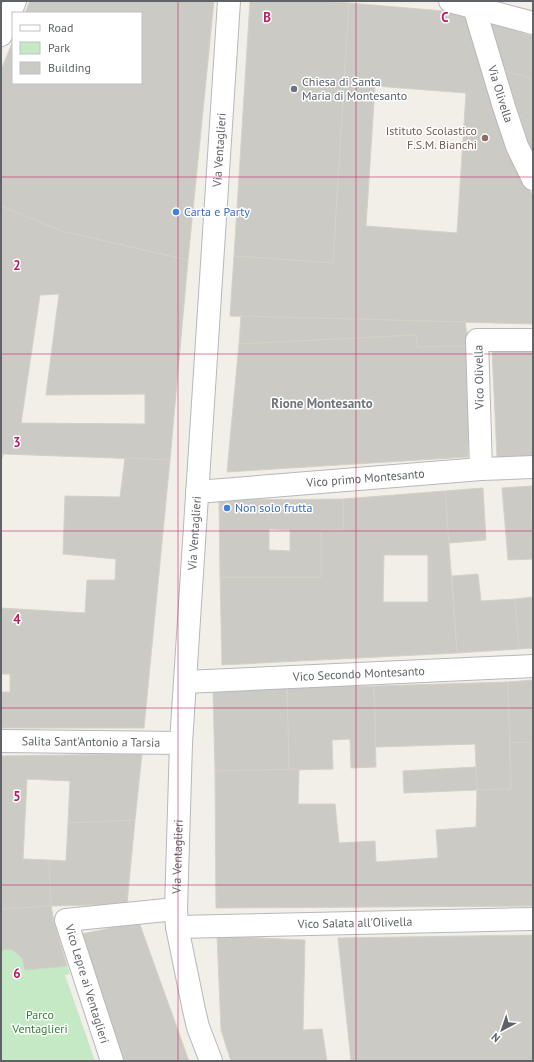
<svg xmlns="http://www.w3.org/2000/svg" width="534" height="1062" viewBox="0 0 534 1062" font-family="'PT Sans',sans-serif">
  <rect width="100%" height="100%" fill="#f1efe8"/>
  <polygon fill="#c5e8c5" points="51,906 54,922 70,974 65,975 95,1061 1,1061 1,909"/>
  <g fill="#cccac5" stroke="#d6d1c6" fill-rule="evenodd">
    <polygon points="30,1 214,1 188,260 61,231 1,206 1,70 13,41 13,83 141,83 141,13 25,13"/>
    <polygon points="250,1 320,1 349,3 333,263 234,256"/>
    <path d="M349,3L467,13L523,182L533,195V324L230,316L234,256L333,263ZM375,86L466,93L457,233L366,226Z"/>
    <polygon points="488,22 533,36 533,79 505,71"/>
    <polygon points="505,71 533,79 533,157 532,154"/>
    <path d="M1,206L61,231L188,260L170,460L3,454L1,462ZM59,294L46,395L145,394V424L21,423L40,295Z"/>
    <polygon points="241,316 465,322 469,346 417,347 416,335 239,344"/>
    <polygon points="416,335 417,347 469,346 468,457 227,472 239,344"/>
    <polygon points="533,347 533,457 497,458 492,349"/>
    <polygon points="125,458 170,460 144,728 1,728 1,692 10,692 10,674 1,674 1,608 85,613 87,580 115,580 116,559 63,554 65,496 120,497"/>
    <polygon points="531,486 533,486 533,541"/>
    <polygon points="531,486 533,559 508,560 502,488"/>
    <polygon points="483,488 486,540 449,543 445,491"/>
    <path d="M445,491L457,653L222,665L220,577H321V530H343V499ZM384,555H428V602H383Z"/>
    <path d="M343,499V530H321V577H220L219,500ZM269,529L290,530V551L269,550Z"/>
    <polygon points="478,574 481,601 515,599 519,649 457,653 452,576"/>
    <polygon points="533,597 533,648 519,649 515,599"/>
    <polygon points="533,680 533,742 510,743 508,682"/>
    <polygon points="508,682 511,789 477,790 475,744 376,747 374,686"/>
    <polygon points="374,686 376,767 351,768 350,739 332,740 333,769 289,770 287,688"/>
    <polygon points="287,688 289,770 215,771 213,691"/>
    <polygon points="533,742 533,906 216,908 215,771 299,769 298,804 335,804 339,843 375,841 376,862 438,858 436,830 476,827 477,790 511,789 510,743"/>
    <polygon points="142,754 135,820 68,823 70,781 27,779 23,859 49,860 51,906 1,909 1,756"/>
    <polygon points="476,767 477,790 404,793 403,771"/>
    <polygon points="135,820 127,904 51,906 49,860 66,861 68,823"/>
    <polygon points="51,906 54,922 67,966 25,970 22,958 13,950 6,949 1,951 1,909"/>
    <polygon points="139,922 189,1061 123,1061 77,935"/>
    <polygon points="533,935 533,1061 351,1061 338,938"/>
    <polygon points="217,936 305,940 303,1030 322,1029 327,1061 231,1061 221,1030"/>
  </g>
  <g fill="none" stroke-linecap="round" stroke-linejoin="round">
    <defs>
      <g id="minor">
        <polyline points="450,1 533,23"/>
        <path id="s1" d="M474,7L504,107L517,146L533,179"/>
        <polyline points="1,35 15,1"/>
        <polyline points="481,469 477,340 533,340"/>
        <path id="s2" d="M197,492L481,469L533,467"/>
        <path id="s3" d="M185,682L533,666"/>
        <path id="s4" d="M1,741L181,743"/>
        <path id="s5" d="M177,927L533,919"/>
        <polyline points="112,1061 66,920 176,909"/>
        <path id="s6" d="M211,1061L198,1027L194,1010L177,927L176,909L181,743L229,1"/>
      </g>
    </defs>
    <use href="#minor" stroke="#b5b8bc" stroke-width="24"/>
    <use href="#minor" stroke="#fff" stroke-width="22"/>
  </g>
  <path fill="none" stroke="#c2185b" stroke-width="1" stroke-opacity="0.55" d="M178,1V1061M356,1V1061M1,177H533M1,354H533M1,531H533M1,708H533M1,885H533"/>
  <circle fill="#6b7280" stroke="#fff" stroke-width="1.5" cx="294" cy="89" r="4"/>
  <circle fill="#8d6e63" stroke="#fff" stroke-width="1.5" cx="485" cy="138" r="4"/>
  <g fill="#3f7fe0" stroke="#fff" stroke-width="1.5">
    <circle cx="176" cy="212" r="4"/>
    <circle cx="227" cy="508" r="4"/>
  </g>
  <g text-anchor="middle" stroke-width="3" stroke-linejoin="round" paint-order="stroke">
    <g font-size="12" fill="#5b616d" stroke="#fff" text-anchor="start">
      <text x="302" y="86">Chiesa di Santa<tspan x="302" dy="14">Maria di Montesanto</tspan></text>
    </g>
    <g font-size="12" fill="#5f6368" stroke="#fff">
      <text dy="4" stroke="none"><textPath href="#s1" startOffset="91">Via Olivella</textPath></text>
      <text dy="4" stroke="none"><textPath href="#s6" startOffset="917">Via Ventaglieri</textPath></text>
      <text transform="translate(479 377) rotate(-91)" y="4">Vico Olivella</text>
      <text dy="4" stroke="none"><textPath href="#s2" startOffset="169">Vico primo Montesanto</textPath></text>
      <text dy="4" stroke="none"><textPath href="#s6" startOffset="533">Via Ventaglieri</textPath></text>
      <text dy="4" stroke="none"><textPath href="#s3" startOffset="174">Vico Secondo Montesanto</textPath></text>
      <text dy="4" stroke="none"><textPath href="#s4" startOffset="90">Salita Sant'Antonio a Tarsia</textPath></text>
      <text dy="4" stroke="none"><textPath href="#s6" startOffset="209">Via Ventaglieri</textPath></text>
      <text dy="4" stroke="none"><textPath href="#s5" startOffset="178">Vico Salata all'Olivella</textPath></text>
      <text transform="translate(87 984) rotate(73)" y="4">Vico Lepre ai Ventaglieri</text>
    </g>
    <g font-size="12" fill="#785e54" stroke="#fff" text-anchor="end">
      <text x="477" y="135">Istituto Scolastico<tspan x="477" dy="14">F.S.M. Bianchi</tspan></text>
    </g>
    <g font-size="12" fill="#366cbe" stroke="#fff" text-anchor="start">
      <text x="184" y="216">Carta e Party</text>
      <text x="235" y="512">Non solo frutta</text>
    </g>
    <g font-size="12" fill="#348238" stroke="#fff">
      <text x="40" y="1019">Parco<tspan x="40" dy="14">Ventaglieri</tspan></text>
    </g>
    <g font-size="13" font-weight="bold" fill="#70757a" stroke="#fff">
      <text x="322" y="408">Rione Montesanto</text>
    </g>
  </g>
  <g font-size="13" text-anchor="middle" font-weight="bold" fill="#c2185b" stroke="#fff" stroke-width="3" stroke-linejoin="round" paint-order="stroke">
    <text x="267" y="22">B</text>
    <text x="445" y="22">C</text>
    <text x="17" y="270">2</text>
    <text x="17" y="447">3</text>
    <text x="17" y="624">4</text>
    <text x="17" y="801">5</text>
    <text x="17" y="978">6</text>
  </g>
  <rect width="534" height="1062" fill="none" stroke="#5f6368" stroke-width="4"/>
  <rect x="12" y="12" width="130" height="72" fill="#ffffff" stroke="#bfc1c3"/>
  <rect x="20" y="25" width="20" height="6" fill="#ffffff" stroke="#bfc1c3"/>
  <text x="48" y="32" font-size="12" fill="#5f6368">Road</text>
  <rect x="20" y="42" width="20" height="12" fill="#c5e8c5" stroke="#bfc1c3"/>
  <text x="48" y="52" font-size="12" fill="#5f6368">Park</text>
  <rect x="20" y="62" width="20" height="12" fill="#cccac5" stroke="#bfc1c3"/>
  <text x="48" y="72" font-size="12" fill="#5f6368">Building</text>
  <g transform="translate(502 1030) rotate(220)" stroke="#ffffff" stroke-width="3" paint-order="stroke">
  <path d="M0-3L7 15L0 10L-7 15Z" fill="#5f6368"/>
  <text y="-6" font-size="11" font-weight="bold" text-anchor="middle" fill="#5f6368">N</text>
  </g>
</svg>
